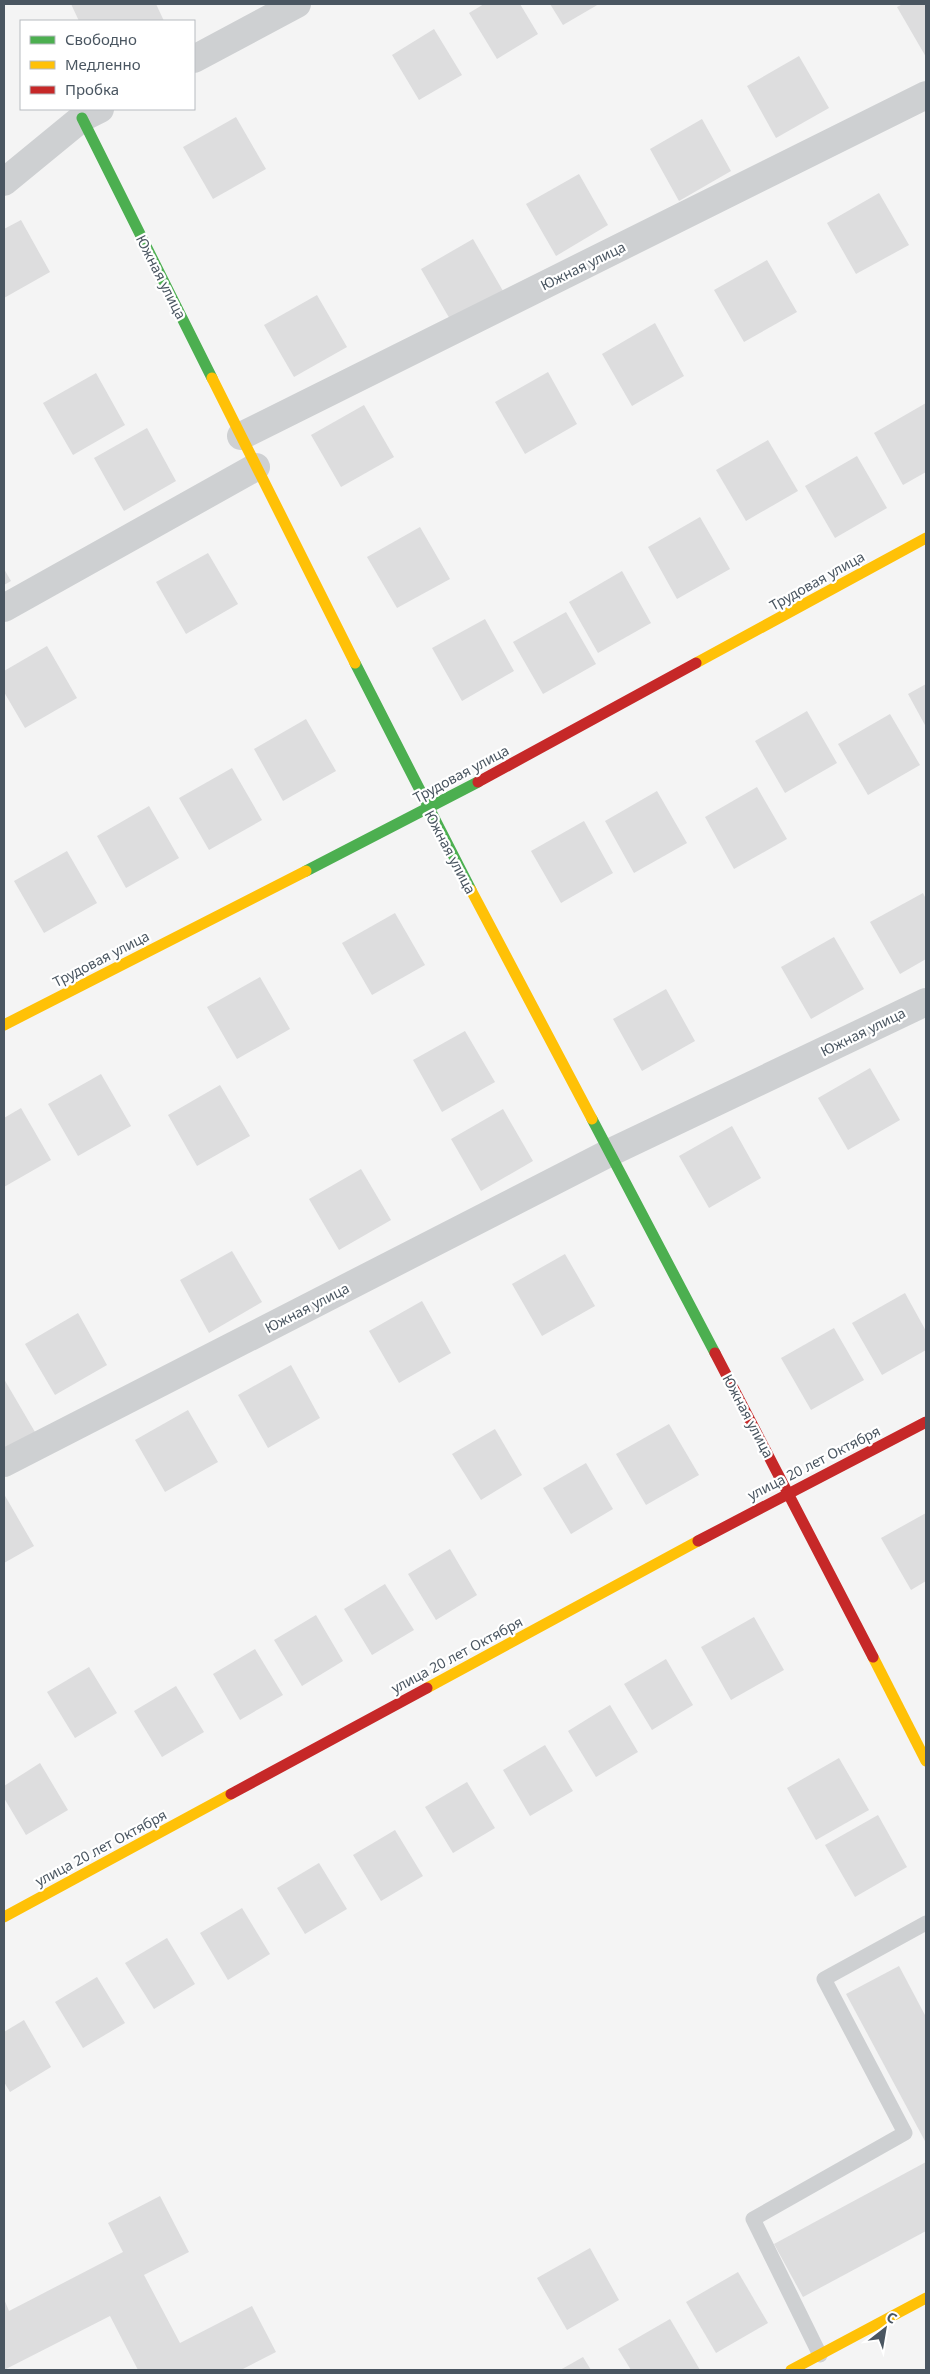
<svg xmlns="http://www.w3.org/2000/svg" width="930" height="2374" viewBox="0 0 930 2374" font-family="'Noto Sans',sans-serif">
  <rect width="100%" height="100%" fill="#f4f4f4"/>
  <g fill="#ddddde">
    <polygon points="71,4 156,4 164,21 79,21"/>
    <polygon points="484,4 520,4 538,34 497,59 469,13"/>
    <polygon points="550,4 599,4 563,25"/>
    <polygon points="903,4 926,4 926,57 897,7"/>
    <polygon points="434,29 462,75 419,100 392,55"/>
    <polygon points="799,56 829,108 776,138 747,86"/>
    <polygon points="236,117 266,169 213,199 183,147"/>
    <polygon points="702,119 731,171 679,201 650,149"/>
    <polygon points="579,174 608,225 556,256 526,204"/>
    <polygon points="879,193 909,245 856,274 827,223"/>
    <polygon points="21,220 50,272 4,298 4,229"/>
    <polygon points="473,239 503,291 451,321 421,269"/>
    <polygon points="767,260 797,312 744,342 714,290"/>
    <polygon points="317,295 347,347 294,377 264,325"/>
    <polygon points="655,323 684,376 632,406 602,354"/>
    <polygon points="548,372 577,424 525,454 495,402"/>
    <polygon points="96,373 125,425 73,455 43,403"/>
    <polygon points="926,403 926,472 903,485 874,433"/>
    <polygon points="364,405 394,457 341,487 311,435"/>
    <polygon points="147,428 176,481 124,511 94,458"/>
    <polygon points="768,440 798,491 746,521 716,470"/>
    <polygon points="857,456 887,508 835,538 805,486"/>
    <polygon points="700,517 730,569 677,599 648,547"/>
    <polygon points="420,527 450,579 397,608 367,557"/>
    <polygon points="208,553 238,604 186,634 156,582"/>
    <polygon points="4,569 11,581 4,585"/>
    <polygon points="622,571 651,623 598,653 569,602"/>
    <polygon points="566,612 596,664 543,694 513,642"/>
    <polygon points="485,619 514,671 462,701 432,648"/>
    <polygon points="47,646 77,698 25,728 4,692 4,671"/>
    <polygon points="926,684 926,727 908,694"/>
    <polygon points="807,711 837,763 785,793 755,741"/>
    <polygon points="890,714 920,765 868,795 838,744"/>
    <polygon points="306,719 336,771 283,801 254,749"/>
    <polygon points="232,768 262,820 209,850 179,798"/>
    <polygon points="757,787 787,839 734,869 705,817"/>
    <polygon points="657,791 687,843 634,873 605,821"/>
    <polygon points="149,806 179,858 126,888 97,836"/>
    <polygon points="584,821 613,873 561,903 531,851"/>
    <polygon points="67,851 97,903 44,933 14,881"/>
    <polygon points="923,893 926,899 926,959 900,974 870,922"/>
    <polygon points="395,913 425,965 372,995 342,943"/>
    <polygon points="834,937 864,989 811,1019 781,967"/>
    <polygon points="260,977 290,1029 237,1059 207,1007"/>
    <polygon points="666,989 695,1041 642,1071 613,1019"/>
    <polygon points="465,1031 495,1082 442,1112 413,1060"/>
    <polygon points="870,1068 900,1120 848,1150 818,1098"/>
    <polygon points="101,1074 131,1126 78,1156 48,1104"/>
    <polygon points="220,1085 250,1136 197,1166 168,1115"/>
    <polygon points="21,1108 51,1160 4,1187 4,1118"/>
    <polygon points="503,1109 533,1161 481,1191 451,1139"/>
    <polygon points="732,1126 761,1178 709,1208 679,1156"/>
    <polygon points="361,1169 391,1220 339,1250 309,1199"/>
    <polygon points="232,1251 262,1302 209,1333 180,1280"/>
    <polygon points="565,1254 595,1306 542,1336 512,1284"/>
    <polygon points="905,1293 926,1331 926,1350 882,1375 852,1323"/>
    <polygon points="422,1301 451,1353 399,1383 369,1331"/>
    <polygon points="78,1313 107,1365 55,1395 25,1344"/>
    <polygon points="834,1328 864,1380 811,1410 781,1358"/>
    <polygon points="291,1365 320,1418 268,1448 238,1395"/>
    <polygon points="4,1379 35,1432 4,1449"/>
    <polygon points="188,1410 218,1462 165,1492 135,1440"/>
    <polygon points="669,1424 699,1475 646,1505 616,1454"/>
    <polygon points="495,1429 522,1475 481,1500 452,1454"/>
    <polygon points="586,1463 613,1509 571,1534 543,1488"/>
    <polygon points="4,1494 34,1546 4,1563"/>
    <polygon points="926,1513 926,1581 911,1590 881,1538"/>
    <polygon points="450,1549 477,1595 436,1620 408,1574"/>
    <polygon points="385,1584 414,1630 372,1655 344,1609"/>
    <polygon points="316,1615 343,1661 302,1686 274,1640"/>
    <polygon points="754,1617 784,1670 731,1700 701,1647"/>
    <polygon points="255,1649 283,1695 240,1720 213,1674"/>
    <polygon points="666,1659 693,1705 652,1730 624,1684"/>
    <polygon points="89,1667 117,1713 75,1738 47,1692"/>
    <polygon points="176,1686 204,1732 162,1757 134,1711"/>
    <polygon points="610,1705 638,1752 596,1777 568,1731"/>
    <polygon points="545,1745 573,1791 530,1816 503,1770"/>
    <polygon points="839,1758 869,1810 816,1840 787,1788"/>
    <polygon points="40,1763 68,1810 26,1835 4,1798 4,1786"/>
    <polygon points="467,1782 495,1828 453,1853 425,1807"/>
    <polygon points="878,1815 907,1867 855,1897 825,1845"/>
    <polygon points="395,1830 423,1876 381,1901 353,1855"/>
    <polygon points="319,1863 347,1909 305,1934 277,1888"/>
    <polygon points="242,1908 270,1954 228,1980 200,1933"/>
    <polygon points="167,1938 195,1984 154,2009 125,1963"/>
    <polygon points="899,1966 926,2017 926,2143 846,1994"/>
    <polygon points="97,1977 125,2023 83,2048 55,2002"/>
    <polygon points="24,2020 51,2067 10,2092 4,2082 4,2032"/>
    <polygon points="926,2162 926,2231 803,2297 774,2244"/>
    <polygon points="160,2196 189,2252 144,2275 180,2343 252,2306 276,2352 241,2370 138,2370 110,2316 4,2370 4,2299 9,2311 123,2252 108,2223"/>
    <polygon points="590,2248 619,2300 567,2330 537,2278"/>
    <polygon points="738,2272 768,2323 716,2353 686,2302"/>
    <polygon points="670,2319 700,2370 631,2370 618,2349"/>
    <polygon points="583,2357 591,2370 560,2370"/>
  </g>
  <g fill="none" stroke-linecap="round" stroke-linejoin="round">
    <polyline stroke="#ced0d2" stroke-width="15" points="820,2355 753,2219 905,2133 824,1979 926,1923"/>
    <g stroke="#ced0d2" stroke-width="28">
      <polyline points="194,59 297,4"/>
      <polyline points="4,182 82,118 100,109"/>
      <polyline points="241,436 926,95"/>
      <polyline points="4,608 256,467"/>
      <polyline points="4,1463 609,1153 926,1002"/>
    </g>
    <g stroke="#4caf50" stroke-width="11">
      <polyline points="82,118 212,378"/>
      <polyline points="355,663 471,890"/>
      <polyline points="306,871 478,782"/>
      <polyline points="592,1119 715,1353"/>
    </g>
    <g stroke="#ffc107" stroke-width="11">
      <polyline points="212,378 355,663"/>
      <polyline points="696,663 926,538"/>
      <polyline points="471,890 592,1119"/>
      <polyline points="4,1025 306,871"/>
      <polyline points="873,1657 926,1761"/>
      <polyline points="427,1688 698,1541"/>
      <polyline points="4,1917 231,1794"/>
      <polyline points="791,2370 926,2298"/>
    </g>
    <g stroke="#c62828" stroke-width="11">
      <polyline points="478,782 696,663"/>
      <polyline points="715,1353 873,1657"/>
      <polyline points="698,1541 926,1422"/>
      <polyline points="231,1794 427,1688"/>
    </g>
  </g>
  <g text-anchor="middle" stroke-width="4.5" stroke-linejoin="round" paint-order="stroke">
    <g font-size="14" fill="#4a5661" stroke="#fff">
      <text transform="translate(583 266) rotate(-26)" y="5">Южная улица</text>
      <text transform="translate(161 277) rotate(63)" y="5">Южная улица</text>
      <text transform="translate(817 581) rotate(-29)" y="5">Трудовая улица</text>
      <text transform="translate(461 774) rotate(-28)" y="5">Трудовая улица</text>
      <text transform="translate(450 852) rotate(62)" y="5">Южная улица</text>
      <text transform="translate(101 959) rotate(-27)" y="5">Трудовая улица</text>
      <text transform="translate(863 1032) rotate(-26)" y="5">Южная улица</text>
      <text transform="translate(307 1308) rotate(-27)" y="5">Южная улица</text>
      <text transform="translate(748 1416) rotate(62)" y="5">Южная улица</text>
      <text transform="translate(814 1463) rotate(-27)" y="5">улица 20 лет Октября</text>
      <text transform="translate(457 1655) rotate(-28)" y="5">улица 20 лет Октября</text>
      <text transform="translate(101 1848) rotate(-28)" y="5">улица 20 лет Октября</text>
    </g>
  </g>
  <rect width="930" height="2374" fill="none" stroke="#4a5661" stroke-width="10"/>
  <rect x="20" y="20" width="175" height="90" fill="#ffffff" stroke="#b7bbc0"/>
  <rect x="30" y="36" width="25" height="8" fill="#4caf50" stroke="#b7bbc0"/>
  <text x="65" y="45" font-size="15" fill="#4a5661">Свободно</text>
  <rect x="30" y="61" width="25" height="8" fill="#ffc107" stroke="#b7bbc0"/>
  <text x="65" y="70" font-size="15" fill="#4a5661">Медленно</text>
  <rect x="30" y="86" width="25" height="8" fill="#c62828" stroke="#b7bbc0"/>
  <text x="65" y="95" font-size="15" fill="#4a5661">Пробка</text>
  <g transform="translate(885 2329) rotate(31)" stroke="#ffffff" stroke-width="4" paint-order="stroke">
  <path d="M0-4L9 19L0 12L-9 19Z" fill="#4a5661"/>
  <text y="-8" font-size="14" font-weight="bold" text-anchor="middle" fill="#4a5661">С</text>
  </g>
</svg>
